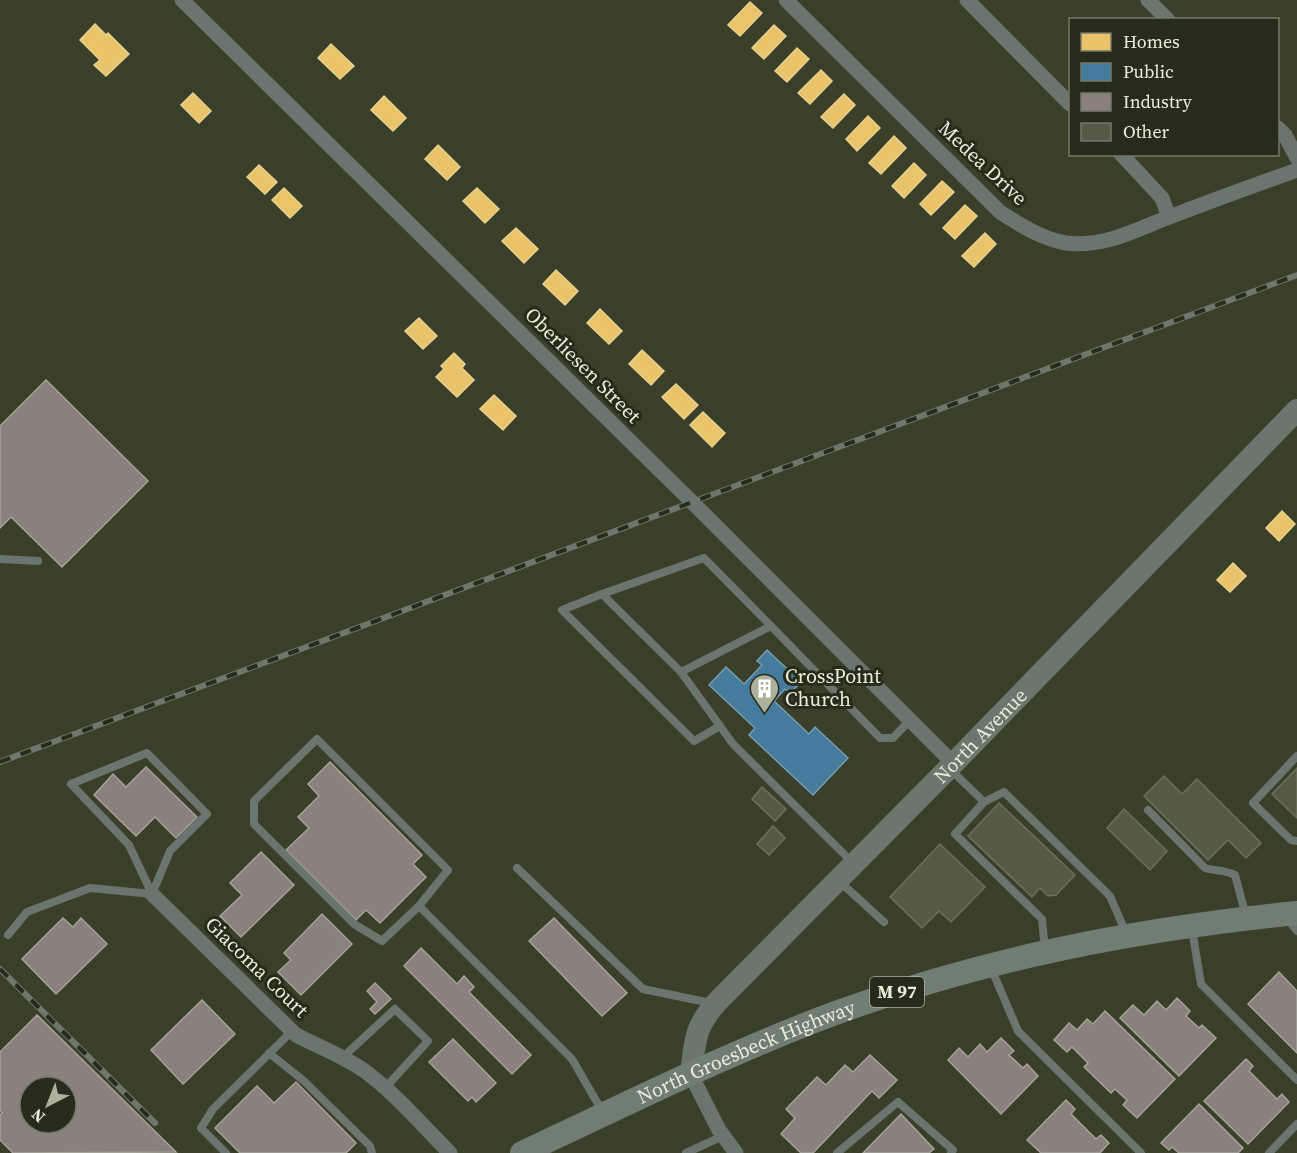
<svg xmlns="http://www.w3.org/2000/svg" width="1297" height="1153" viewBox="0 0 1297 1153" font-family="'Source Serif 4',serif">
  <rect width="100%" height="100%" fill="#3a3f2a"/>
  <g fill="#e9c46a" stroke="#e9d18b" stroke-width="1.5">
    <polygon points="750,2 762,13 740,36 728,25"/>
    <polygon points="95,24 106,35 108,33 129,54 106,76 94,65 100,60 80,40"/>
    <polygon points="774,25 786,36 764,59 752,48"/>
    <polygon points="331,44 354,66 340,79 318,58"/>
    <polygon points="797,48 809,59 787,82 775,71"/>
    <polygon points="821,70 832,81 810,104 798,93"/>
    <polygon points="193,93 211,111 199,123 181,105"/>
    <polygon points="844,94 855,105 833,128 821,117"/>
    <polygon points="384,96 406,118 393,131 371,110"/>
    <polygon points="868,116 880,128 857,151 846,139"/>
    <polygon points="894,136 906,148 881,174 869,163"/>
    <polygon points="438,145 460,167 447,180 425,159"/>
    <polygon points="914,163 926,175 904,198 892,186"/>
    <polygon points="259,165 277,182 265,194 247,177"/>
    <polygon points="942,181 954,192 931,215 920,204"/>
    <polygon points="284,188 302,206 290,218 272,200"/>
    <polygon points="477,188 499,209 485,223 463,201"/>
    <polygon points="965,205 977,216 955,239 943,228"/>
    <polygon points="516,228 538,249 524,263 502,241"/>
    <polygon points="985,233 996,244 974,267 962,256"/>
    <polygon points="556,270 578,291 565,305 543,284"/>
    <polygon points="600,309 622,331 609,344 587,323"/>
    <polygon points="419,318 437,336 423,349 405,331"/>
    <polygon points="642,350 664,371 651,385 629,364"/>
    <polygon points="454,353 465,364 462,368 474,380 457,397 436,377 444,369 441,366"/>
    <polygon points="676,384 698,405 684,419 662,397"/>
    <polygon points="494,395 516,416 503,430 480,409"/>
    <polygon points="703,412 725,433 712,447 690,425"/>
    <polygon points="1282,511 1295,524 1279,541 1266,528"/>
    <polygon points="1233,563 1246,576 1230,592 1217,580"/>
  </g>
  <polygon fill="#457b9d" stroke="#769eaf" stroke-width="1.5" points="767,650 801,682 790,693 785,689 774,701 809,734 815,727 848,758 813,795 749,735 755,728 709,685 726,667 744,684 762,665 757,661"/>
  <g fill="#8a817c" stroke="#a6a298" stroke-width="1.5" fill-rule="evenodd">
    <polygon points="46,380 148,481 62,567 11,517 0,528 0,426"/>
    <polygon points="330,762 422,855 413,864 426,877 380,923 366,910 356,920 286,850 309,828 298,817 319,796 308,784"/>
    <polygon points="146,767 197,817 176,838 155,817 136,836 94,795 113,774 126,787"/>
    <polygon points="261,852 294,885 241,937 220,916 242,895 230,883"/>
    <polygon points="322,914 352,944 301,995 278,972 291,960 284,953"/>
    <polygon points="63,918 73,927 81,918 107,944 56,994 22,959"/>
    <polygon points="554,918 627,993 602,1016 529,941"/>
    <polygon points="421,948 457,984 464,976 474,987 469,992 531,1055 512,1074 404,966"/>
    <polygon points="1279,972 1297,991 1297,1053 1248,1004"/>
    <polygon points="375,983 391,999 375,1014 370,1009 377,1002 367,991"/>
    <polygon points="1177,998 1190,1011 1186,1016 1199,1028 1202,1025 1216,1038 1179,1076 1120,1018 1133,1005 1144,1015 1157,1001 1166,1010"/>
    <polygon points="202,1000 235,1034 183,1084 151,1050"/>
    <polygon points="1105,1011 1175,1079 1137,1118 1123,1105 1127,1100 1115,1089 1111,1093 1084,1067 1088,1063 1072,1047 1067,1052 1054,1040 1069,1023 1077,1030 1087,1019 1093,1024"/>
    <path d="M37,1015L176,1152L13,1153L0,1140V1115L2,1113L0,1110V1052ZM30,1087H66V1123H30Z"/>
    <polygon points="1001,1038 1014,1051 1009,1055 1023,1068 1027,1064 1038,1076 1001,1114 948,1060 959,1048 968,1057 980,1044 987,1052"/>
    <polygon points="453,1039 496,1083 476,1102 472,1097 468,1101 429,1062"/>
    <polygon points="870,1055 897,1080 879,1098 872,1091 813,1153 801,1153 781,1134 795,1118 786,1109 817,1077 826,1085 845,1065 853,1072"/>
    <polygon points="1246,1059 1253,1066 1249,1071 1277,1099 1282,1094 1289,1102 1248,1144 1204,1101"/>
    <polygon points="296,1082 356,1143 346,1153 240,1153 215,1128 257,1086 274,1103"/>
    <polygon points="1066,1100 1075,1109 1071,1114 1096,1139 1101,1135 1109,1143 1100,1153 1041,1153 1027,1140"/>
    <polygon points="1199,1104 1243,1148 1238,1153 1179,1153 1172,1147 1169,1150 1161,1143"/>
    <polygon points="901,1114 934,1149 929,1153 863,1153"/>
  </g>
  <g fill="#555a48" stroke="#6c705e" stroke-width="1.5">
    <polygon points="1297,768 1297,818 1272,794"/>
    <polygon points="1164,776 1182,794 1197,779 1261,843 1246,858 1228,840 1208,860 1144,796"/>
    <polygon points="762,787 786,809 775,821 752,799"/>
    <polygon points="999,803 1075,875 1056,895 1048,896 1040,888 1032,897 968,836"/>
    <polygon points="1124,809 1167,851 1150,870 1107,828"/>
    <polygon points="773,826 785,838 769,855 757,844"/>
    <polygon points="940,844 985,887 951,922 939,911 922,928 890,897"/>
  </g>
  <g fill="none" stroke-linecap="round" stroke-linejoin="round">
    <g stroke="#6a756f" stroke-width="8">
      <polyline points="0,559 38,561"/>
      <polyline points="602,594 562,610 694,741 720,726"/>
      <polyline points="681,672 602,594 704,558 771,626"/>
      <polygon points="147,753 207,814 170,851 152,894 129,845 71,784"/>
      <polyline points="1297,756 1253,803 1291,840 1297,841"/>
      <polyline points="950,769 984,802 955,834 1042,919 1045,950"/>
      <polyline points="984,802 1004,792 1110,896 1126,933"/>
      <path d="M1148,810L1205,868C1215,871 1225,870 1235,875L1246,916"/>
      <polyline points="853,863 733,744 681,672 771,626 880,738 893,738 910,720"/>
      <polyline points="517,868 643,989 711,1003"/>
      <polyline points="839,881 884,922"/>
      <polyline points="419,906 448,870 317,739 254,801 254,824 354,924 382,941 419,906 572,1059 602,1111"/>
      <polyline points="1287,918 1297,931"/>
      <polyline points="1192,929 1201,984 1297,1080"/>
      <polyline points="8,935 27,912 90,888 152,894"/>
      <polyline points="991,968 1018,1031 1141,1153"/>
      <polyline points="269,1053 304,1081 370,1146 372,1153"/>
      <polyline points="343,1057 395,1009 428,1041 385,1088"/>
      <polyline points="226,1153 201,1128 213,1109 292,1031"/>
      <polyline points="686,1153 723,1136"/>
      <polyline points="837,1153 898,1102 953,1150 951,1153"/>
      <polyline points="1269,1153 1297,1124"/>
    </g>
    <g stroke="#6a756f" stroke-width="15">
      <polyline points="182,0 691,501 953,763"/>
      <path d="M786,0L1000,212C1020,225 1042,239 1066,243C1105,248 1137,229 1172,216C1213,200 1255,185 1297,170"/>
      <polyline points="967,0 1070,104"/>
      <polyline points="1148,0 1168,20"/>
      <polyline points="1278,128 1285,135 1297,158"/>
      <polyline points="1121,154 1162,198 1169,217"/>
      <path d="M152,894L296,1035C319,1047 344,1056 366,1072C397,1095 423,1126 450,1153"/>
      <polyline points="691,1075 719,1130 736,1153"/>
    </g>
    <path stroke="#6a766e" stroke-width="22" id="s1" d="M691,1075C695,1041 694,1027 718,1001L949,768L1297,410"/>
    <path stroke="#707d75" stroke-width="24" id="s2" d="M522,1153C627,1104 732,1051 841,1011C991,957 1139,929 1297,913"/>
    <defs>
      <g id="rail">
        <polyline points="0,762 1297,275"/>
        <polyline points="0,969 155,1123"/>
      </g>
    </defs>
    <use href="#rail" stroke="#70766b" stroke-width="6"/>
    <use href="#rail" stroke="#272b1b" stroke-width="4" stroke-dasharray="11" stroke-linecap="butt"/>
  </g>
  <defs>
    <symbol id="building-pin" viewBox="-11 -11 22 30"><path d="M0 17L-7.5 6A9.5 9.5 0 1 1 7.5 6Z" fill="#abb19c" stroke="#272b1b"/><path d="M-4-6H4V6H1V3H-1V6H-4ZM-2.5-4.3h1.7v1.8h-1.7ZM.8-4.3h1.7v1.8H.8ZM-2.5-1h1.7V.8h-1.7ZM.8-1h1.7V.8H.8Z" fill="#fff"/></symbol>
  </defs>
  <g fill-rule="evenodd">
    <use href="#building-pin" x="748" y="672" width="33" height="45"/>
  </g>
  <g text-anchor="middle" stroke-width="6" stroke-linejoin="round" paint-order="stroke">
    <rect fill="#272b1b" stroke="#aeb4a0" stroke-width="1.5" x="870" y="977" width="54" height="30" rx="4.5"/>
    <g font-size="18" font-weight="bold" fill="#e8eed9">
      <text x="897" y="998">M 97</text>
    </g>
    <g font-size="20" fill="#e8eed9" stroke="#272b1b">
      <text transform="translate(983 163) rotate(43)" y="7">Medea Drive</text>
      <text transform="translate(583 365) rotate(45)" y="7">Oberliesen Street</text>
      <text dy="7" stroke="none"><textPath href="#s1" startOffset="454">North Avenue</textPath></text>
      <text transform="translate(257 967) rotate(44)" y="7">Giacoma Court</text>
      <text dy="7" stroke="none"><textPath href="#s2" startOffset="246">North Groesbeck Highway</textPath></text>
    </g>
    <g font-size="20" fill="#e8eed9" stroke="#272b1b" text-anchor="start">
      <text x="785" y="683">CrossPoint<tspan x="785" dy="23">Church</tspan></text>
    </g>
  </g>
  <rect x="1069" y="18" width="210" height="138" fill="#272b1b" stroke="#747967" stroke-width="1.5"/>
  <rect x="1081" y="33" width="30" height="18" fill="#e9c46a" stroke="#747967" stroke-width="1.5"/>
  <text x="1123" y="48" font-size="18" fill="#e8eed9">Homes</text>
  <rect x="1081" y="63" width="30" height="18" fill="#457b9d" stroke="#747967" stroke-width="1.5"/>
  <text x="1123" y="78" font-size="18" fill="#e8eed9">Public</text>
  <rect x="1081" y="93" width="30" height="18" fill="#8a817c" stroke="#747967" stroke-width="1.5"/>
  <text x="1123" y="108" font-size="18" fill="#e8eed9">Industry</text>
  <rect x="1081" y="123" width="30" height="18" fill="#555a48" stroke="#747967" stroke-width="1.5"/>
  <text x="1123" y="138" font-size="18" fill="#e8eed9">Other</text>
  <g transform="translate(48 1105) rotate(222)"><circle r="28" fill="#272b1b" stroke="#747967" stroke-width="1.5"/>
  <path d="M0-4.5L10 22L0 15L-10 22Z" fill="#abb19c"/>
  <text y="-9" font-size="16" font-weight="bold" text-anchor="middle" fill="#e8eed9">N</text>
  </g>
</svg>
